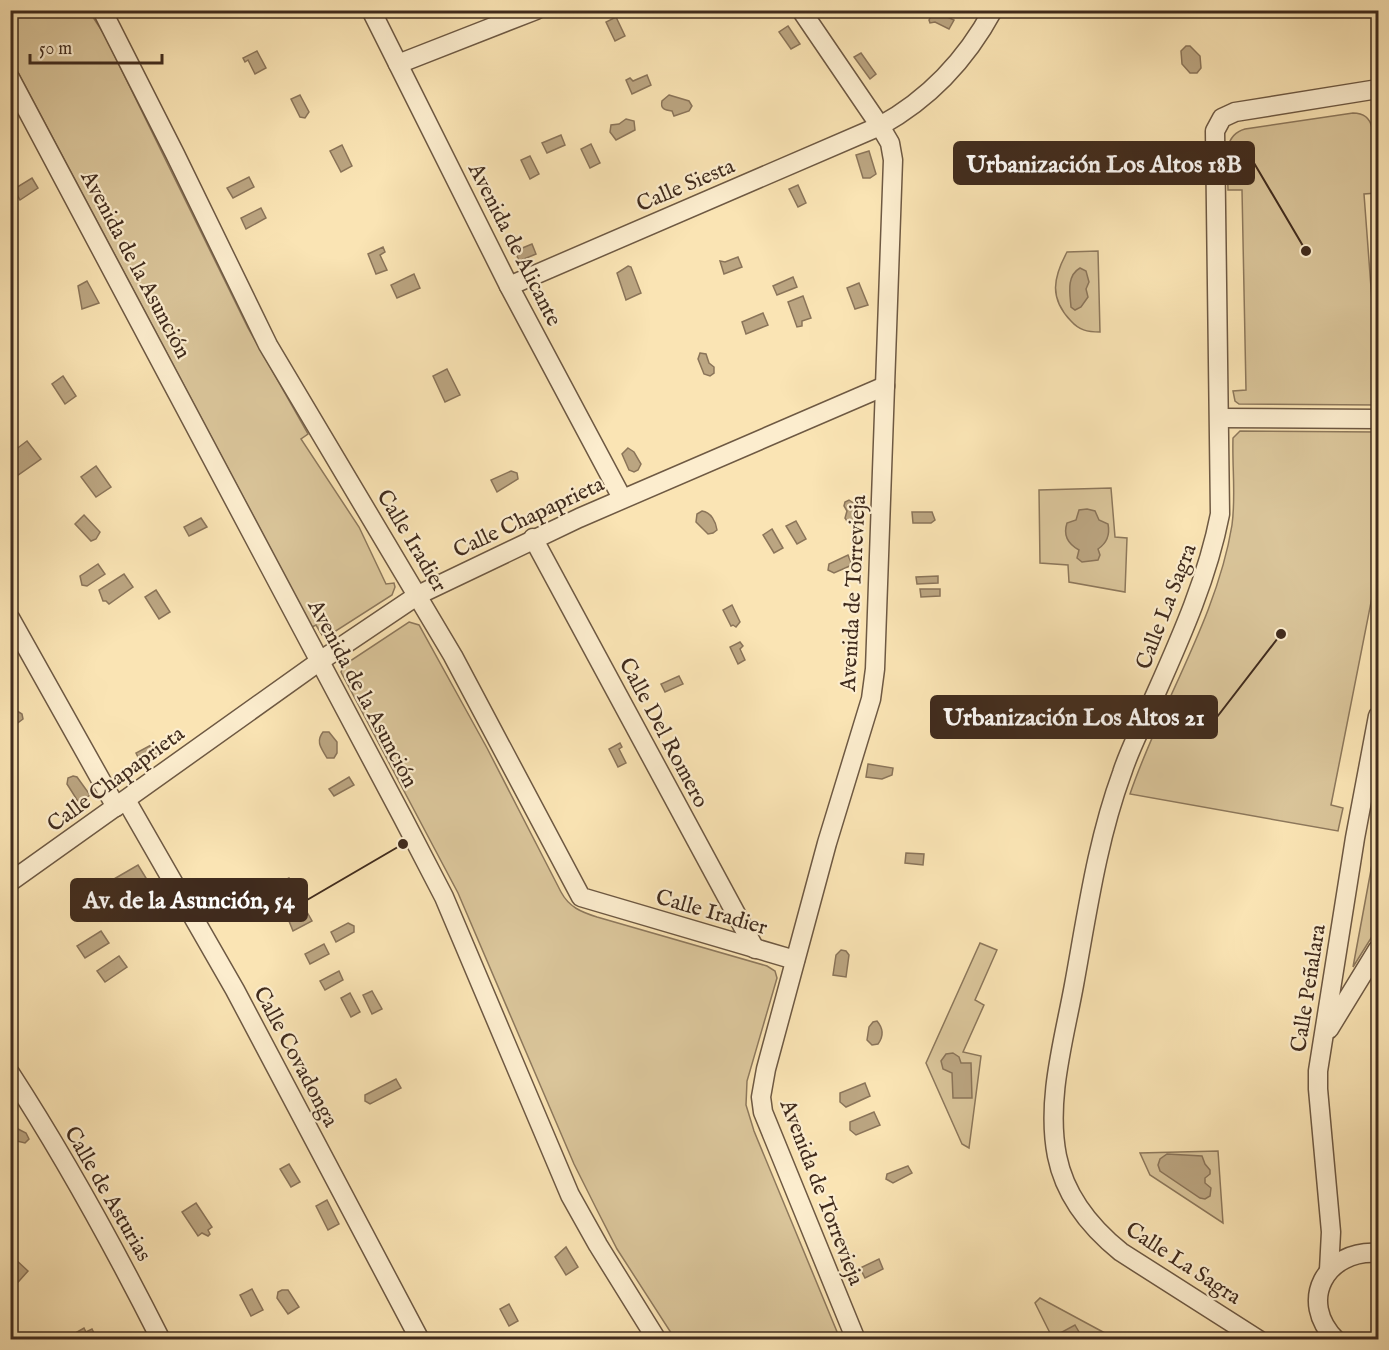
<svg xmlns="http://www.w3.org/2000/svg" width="1389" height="1350" viewBox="0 0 1389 1350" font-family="'IM FELL English',serif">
  <rect width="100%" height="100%" fill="#fae4b4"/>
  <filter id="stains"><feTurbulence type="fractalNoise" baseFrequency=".00333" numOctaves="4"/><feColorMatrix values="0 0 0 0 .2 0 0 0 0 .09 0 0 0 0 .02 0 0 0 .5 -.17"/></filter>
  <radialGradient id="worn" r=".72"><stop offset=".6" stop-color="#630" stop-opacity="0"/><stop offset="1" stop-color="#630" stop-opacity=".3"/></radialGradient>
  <g fill="#dac59a" stroke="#8d785c" stroke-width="1.5">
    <polygon points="10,11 89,11 104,34 248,328 308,434 301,439 359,527 386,584 394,583 395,587 392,595 328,636 322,635 316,625 312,627 11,59"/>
    <path d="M1353,113C1363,113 1370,118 1372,128L1377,193L1364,194L1378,381V405L1239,404L1235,401L1233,391L1246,390L1242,190H1228C1228,169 1219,136 1245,129Z"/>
    <path d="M1098,251L1100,332C1087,332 1079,330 1071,321C1049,298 1053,278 1067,252Z"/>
    <path d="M1240,431L1378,432V567L1331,805L1343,808L1338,831L1130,794C1160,705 1217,618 1232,525C1236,496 1232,467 1233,438Z"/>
    <polygon points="1111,488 1115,537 1127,538 1125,592 1069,582 1068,565 1040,563 1039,490"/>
    <path d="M409,622L419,625L487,748L561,892C569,907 581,912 597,917L767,966L775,971L777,978L747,1081L746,1105L754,1131L840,1339H675L617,1249L596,1208L574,1164L458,893L341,672L344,665Z"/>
    <polygon points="1378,832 1378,927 1353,967"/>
    <polygon points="980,943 997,950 975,1000 984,1005 963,1052 981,1056 969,1148 962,1144 926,1063"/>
    <polygon points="1218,1151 1223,1223 1150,1175 1140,1153"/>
    <polygon points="1040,1298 1116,1339 1053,1339 1035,1303"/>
  </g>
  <g fill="#bba581" stroke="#8a7459" stroke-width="1.5">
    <polygon points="934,11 954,20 949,29 935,22 930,23 929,20"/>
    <polygon points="616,17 625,36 615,41 606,22"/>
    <polygon points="788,26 800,44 791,49 779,32"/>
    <polygon points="1186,46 1190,46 1200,56 1201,68 1197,73 1190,73 1182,64 1181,51"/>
    <polygon points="257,51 266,68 255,74 248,60 245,62 243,58"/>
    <polygon points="861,53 876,74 870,79 854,57"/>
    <polygon points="647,75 651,85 632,94 626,80 630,78 633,81"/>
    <polygon points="300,95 309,112 305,118 300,117 291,99"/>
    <path d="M669,95L689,101L692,106L689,111L674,116L672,111C665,110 660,109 662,101Z"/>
    <polygon points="626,119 634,121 635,130 616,140 610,132 611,125 619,124"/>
    <polygon points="561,135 565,145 547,153 542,143"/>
    <polygon points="591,144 600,163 590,168 581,149"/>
    <polygon points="342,145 352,166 341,172 330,151"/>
    <polygon points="869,151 876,174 870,178 863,178 856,155"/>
    <polygon points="530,156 539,174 530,179 521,160"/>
    <polygon points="249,177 254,187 233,198 227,188"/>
    <polygon points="32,178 38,188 20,200 14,189"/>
    <polygon points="798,185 806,203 798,207 789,189"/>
    <polygon points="261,208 266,218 246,229 241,218"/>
    <polygon points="532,244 536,254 519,261 515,251"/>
    <polygon points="383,247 385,252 380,255 387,270 376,274 368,254"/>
    <polygon points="738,257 742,267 724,274 720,261 725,262"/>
    <polygon points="628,266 631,267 641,293 626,300 617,273"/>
    <path d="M1080,268L1086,271L1089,282L1086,289L1088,297L1081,307L1075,310L1071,307C1070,294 1066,276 1080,268Z"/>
    <polygon points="414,274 420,288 397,298 391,285"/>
    <polygon points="793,277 797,287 777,295 773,286"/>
    <polygon points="87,281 99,303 82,309 78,286"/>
    <polygon points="859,283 868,305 855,309 847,288"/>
    <polygon points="803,296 811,318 802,321 802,326 797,327 788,302"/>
    <polygon points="763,313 768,325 746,334 742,322"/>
    <polygon points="700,353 706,354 709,363 714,367 714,373 710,376 704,374 698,359"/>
    <polygon points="447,369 460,395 445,402 433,376"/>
    <polygon points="63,376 76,396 65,404 52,384"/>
    <polygon points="27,441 41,459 11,480 11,453"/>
    <polygon points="628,448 634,452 641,464 638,470 634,472 629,470 622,454"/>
    <polygon points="96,466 111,487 96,497 81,477"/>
    <polygon points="511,471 517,473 518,479 497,492 491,480"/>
    <polygon points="849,500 855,504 860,515 859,519 853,522 847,521 845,518 847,511 844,506 845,502"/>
    <path d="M1087,509L1095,511L1099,520L1108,524C1110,534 1107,543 1098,549L1100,555L1098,560L1082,562L1077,558L1079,550C1068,544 1063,535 1067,523L1076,520L1079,510Z"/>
    <path d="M702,511C711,512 716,522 717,530L713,533L708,534L696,522L697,514Z"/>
    <polygon points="912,512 932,512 935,520 931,523 913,523"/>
    <polygon points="84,515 100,532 96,539 91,541 75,524"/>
    <polygon points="201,518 207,527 189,536 184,527"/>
    <polygon points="796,521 806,539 797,544 786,526"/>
    <polygon points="772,529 783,548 774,553 763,535"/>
    <polygon points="486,535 492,538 490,543 472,551 468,544"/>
    <polygon points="848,555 852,565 834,573 828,570 829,564"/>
    <polygon points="98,564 105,574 87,586 82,585 80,576"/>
    <polygon points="124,574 133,587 109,604 106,601 103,601 99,590"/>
    <polygon points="938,576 938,583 917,584 916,577"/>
    <polygon points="920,589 940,589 940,596 921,597"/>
    <polygon points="156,590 170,612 159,619 145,597"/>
    <polygon points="732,605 740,622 736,627 733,625 731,626 723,610"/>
    <polygon points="740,642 743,646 740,649 745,660 738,664 730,647"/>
    <polygon points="679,676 683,684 665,692 661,684"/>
    <polygon points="17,711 22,714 23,719 11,728 11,715"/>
    <path d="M323,732H329L337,742V753L334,758H327C322,749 315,742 323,732Z"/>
    <polygon points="620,743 622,747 619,749 626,763 618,767 609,749"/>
    <polygon points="153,744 159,754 141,763 136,753"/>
    <polygon points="868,764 893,768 892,775 882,779 866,777"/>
    <polygon points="73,776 77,777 90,795 79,803 67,784 68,778"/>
    <polygon points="349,777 354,785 334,796 329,789"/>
    <polygon points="906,853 924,854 923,865 905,863"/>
    <polygon points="138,865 146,878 121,892 115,888 114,879"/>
    <polygon points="289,878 294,883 302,900 291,906 282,887 283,881"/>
    <polygon points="307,912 312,921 293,931 289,921"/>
    <polygon points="348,923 354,926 354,932 336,942 331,932"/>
    <polygon points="101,931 109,943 85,958 77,946"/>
    <polygon points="324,944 329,954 310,964 305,954"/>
    <polygon points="841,950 846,951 849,955 846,977 833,975 836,955"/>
    <polygon points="119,956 127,967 105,982 97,971"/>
    <polygon points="339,971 343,980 325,990 320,981"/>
    <polygon points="372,991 382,1009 372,1014 363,995"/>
    <polygon points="350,993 360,1012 351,1017 341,998"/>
    <path d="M877,1021C883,1028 884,1036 878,1044L872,1045L867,1040L869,1027L873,1022Z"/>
    <polygon points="953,1053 959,1057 961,1063 971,1063 972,1098 953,1098 952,1073 943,1069 941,1061 946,1054"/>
    <polygon points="396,1079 401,1088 370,1104 365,1101 365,1095"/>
    <polygon points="865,1083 870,1096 846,1107 840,1102 840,1093"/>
    <polygon points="874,1112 880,1125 856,1135 850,1130 850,1122"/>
    <polygon points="18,1129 26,1133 29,1139 25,1143 17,1141 11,1144 11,1132"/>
    <polygon points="1167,1154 1202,1156 1205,1164 1210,1170 1210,1174 1205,1178 1205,1183 1211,1188 1210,1196 1205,1199 1200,1198 1160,1171 1158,1165 1160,1159"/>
    <polygon points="289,1164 300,1182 291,1187 280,1169"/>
    <polygon points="908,1166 912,1173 893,1183 886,1179 887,1174"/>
    <polygon points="327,1200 339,1224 328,1230 316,1206"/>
    <polygon points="196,1203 212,1227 208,1230 210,1234 208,1236 202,1233 198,1236 182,1212"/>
    <polygon points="566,1247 578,1267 566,1275 555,1257"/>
    <polygon points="15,1259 28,1271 12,1289 11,1287 11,1265"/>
    <polygon points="879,1259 883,1269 865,1278 860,1268"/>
    <polygon points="252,1289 263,1310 251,1316 240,1295"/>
    <polygon points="282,1290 288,1290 299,1307 288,1314 277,1298 278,1292"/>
    <polygon points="509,1304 518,1321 509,1326 500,1309"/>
    <polygon points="1075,1325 1083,1339 1062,1339 1060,1333"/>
    <polygon points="84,1328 86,1332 92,1329 97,1339 81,1339 77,1332"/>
  </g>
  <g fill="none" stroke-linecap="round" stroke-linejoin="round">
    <defs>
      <g id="minor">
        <polyline points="102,10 175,154 268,345 453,656 581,897 795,960"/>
        <polyline points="371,10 509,286 622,498"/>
        <polyline points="801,10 880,126 890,143 893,160 875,669 871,699 827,843 766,1069 761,1097 763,1112 856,1340"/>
        <polyline points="398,64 536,10"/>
        <polyline points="10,78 403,818 444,897 570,1195 598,1245 657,1340"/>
        <path d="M509,286L880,126C929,99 966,60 993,10"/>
        <polyline points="1220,418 1378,419"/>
        <polyline points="533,538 755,949"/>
        <polyline points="10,618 116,807"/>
        <polyline points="126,800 235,990 420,1340"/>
        <polyline points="10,882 320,661 418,595 579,518 885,386"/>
        <polyline points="1329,1029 1378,949"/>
        <path d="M10,1073C66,1159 115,1249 161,1340"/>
        <polyline points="1329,1270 1331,1232 1318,1089 1318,1071 1355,838 1378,716"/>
        <path d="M1259,1340L1121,1252C1090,1227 1065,1196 1057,1156C1046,1100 1064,1040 1074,985C1087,914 1097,841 1122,773C1128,754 1137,736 1145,718C1174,652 1206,586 1220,514L1215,131L1222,118L1235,112L1378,89"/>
        <path d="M1336,1340C1297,1301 1326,1249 1378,1253"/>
      </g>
    </defs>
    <use href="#minor" stroke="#6e5943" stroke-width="21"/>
    <use href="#minor" stroke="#fcedce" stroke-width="18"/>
  </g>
  <g text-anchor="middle" stroke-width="4.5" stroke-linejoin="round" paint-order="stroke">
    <g font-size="22" fill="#402b1d" stroke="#fcedce">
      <text transform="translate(685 184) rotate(-23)" y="8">Calle Siesta</text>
      <text transform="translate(516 244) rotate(63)" y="8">Avenida de Alicante</text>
      <text transform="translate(137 264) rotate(62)" y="8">Avenida de la Asunción</text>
      <text transform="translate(528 516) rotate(-25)" y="8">Calle Chapaprieta</text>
      <text transform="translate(413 540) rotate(59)" y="8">Calle Iradier</text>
      <text transform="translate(852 593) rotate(-87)" y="8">Avenida de Torrevieja</text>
      <text transform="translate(1165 606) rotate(-69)" y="8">Calle La Sagra</text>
      <text transform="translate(364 693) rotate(62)" y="8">Avenida de la Asunción</text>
      <text transform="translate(665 732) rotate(62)" y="8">Calle Del Romero</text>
      <text transform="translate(115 778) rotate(-36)" y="8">Calle Chapaprieta</text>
      <text transform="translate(712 911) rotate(16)" y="8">Calle Iradier</text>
      <text transform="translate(1307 988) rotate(-81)" y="8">Calle Peñalara</text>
      <text transform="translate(297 1056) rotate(62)" y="8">Calle Covadonga</text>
      <text transform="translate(823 1192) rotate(69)" y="8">Avenida de Torrevieja</text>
      <text transform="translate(109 1193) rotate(60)" y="8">Calle de Asturias</text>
      <text transform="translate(1184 1262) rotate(33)" y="8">Calle La Sagra</text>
    </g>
  </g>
  <path fill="none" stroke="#402b1d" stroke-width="2" d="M1306 251L1254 163M1281 634L1217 717M403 844L307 900"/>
  <g fill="#402b1d" stroke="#fcedce" stroke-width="2">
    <circle cx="1306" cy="251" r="6"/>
    <circle cx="1281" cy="634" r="6"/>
    <circle cx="403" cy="844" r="6"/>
  </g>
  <g fill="#402b1d" stroke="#402b1d" stroke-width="2">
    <rect x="954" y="142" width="300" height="42" rx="6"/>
    <rect x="931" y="696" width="286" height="42" rx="6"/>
    <rect x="71" y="879" width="236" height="42" rx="6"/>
  </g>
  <g font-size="24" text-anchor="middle" font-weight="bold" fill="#fff">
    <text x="1104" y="172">Urbanización Los Altos 18B</text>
    <text x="1074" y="725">Urbanización Los Altos 21</text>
    <text x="189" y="908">Av. de la Asunción, 54</text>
  </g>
  <rect width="1389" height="1350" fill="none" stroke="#fae4b4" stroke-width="36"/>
  <rect x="12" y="12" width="1365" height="1326" fill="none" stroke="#402b1d" stroke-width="3"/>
  <rect x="18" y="18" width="1353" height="1314" fill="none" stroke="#402b1d" stroke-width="1.5"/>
  <path d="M30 54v9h132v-9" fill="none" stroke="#402b1d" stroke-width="3"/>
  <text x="39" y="54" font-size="18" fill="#402b1d" stroke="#fcedce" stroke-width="4.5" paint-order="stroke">50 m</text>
  <rect width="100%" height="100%" filter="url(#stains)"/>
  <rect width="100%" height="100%" fill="url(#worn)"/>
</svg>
